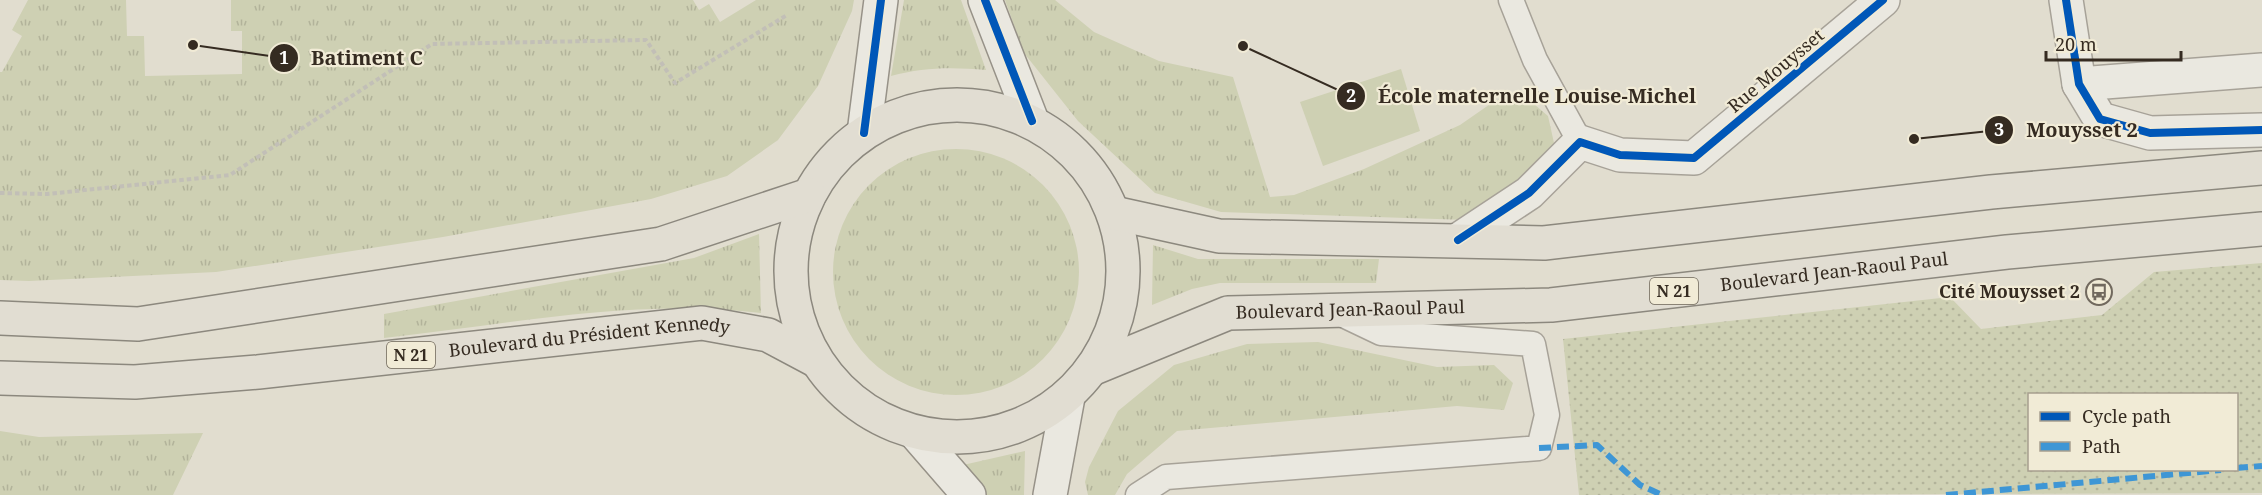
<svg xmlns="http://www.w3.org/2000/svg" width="2262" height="495" viewBox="0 0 2262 495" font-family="'Noto Serif',serif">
  <defs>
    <pattern id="grass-tufts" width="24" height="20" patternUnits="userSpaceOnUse" patternTransform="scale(1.5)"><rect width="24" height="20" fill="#ced0b3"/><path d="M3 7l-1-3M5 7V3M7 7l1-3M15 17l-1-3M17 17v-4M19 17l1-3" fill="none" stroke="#b2b39a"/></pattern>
    <pattern id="park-dots" width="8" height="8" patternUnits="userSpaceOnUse" patternTransform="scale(1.5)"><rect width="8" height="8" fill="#ced0b3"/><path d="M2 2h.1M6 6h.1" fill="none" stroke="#b2b39a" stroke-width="1.8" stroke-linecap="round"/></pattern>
  </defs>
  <rect width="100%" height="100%" fill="#e1ddcf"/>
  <g fill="url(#grass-tufts)">
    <polygon points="28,0 126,0 127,36 144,36 145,76 242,74 242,31 231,31 231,0 693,0 699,10 709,4 720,22 756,0 854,0 852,11 818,86 778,140 727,176 651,199 443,237 216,272 29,281 0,280 0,72 2,72 22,36 12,30"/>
    <path d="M904,0H961L986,70C952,67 924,67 891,76Z"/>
    <polygon points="1005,0 1055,0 1094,32 1159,61 1233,77 1270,197 1294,195 1364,169 1460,125 1496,100 1515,97 1534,104 1548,116 1554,143 1545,163 1467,220 1221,212 1155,193 1078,121 1024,53"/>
    <circle cx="956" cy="272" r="123"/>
    <path d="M759,234L761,313C636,298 509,324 384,338V314L694,258Z"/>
    <polygon points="1153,245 1198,259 1379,259 1376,283 1220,283 1192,289 1152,305"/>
    <polygon points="1318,342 1437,367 1494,365 1513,383 1504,410 1457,406 1177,431 1127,474 1115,495 1088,495 1085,482 1089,467 1118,411 1174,365 1247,344"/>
    <polygon points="0,431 39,437 203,433 173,495 0,495"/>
    <polygon points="1025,451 1024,495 987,495 963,465"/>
  </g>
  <path fill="url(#park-dots)" fill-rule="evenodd" d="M2262,263V493L1579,495L1563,339L1950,297L1981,329L2102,315L2154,272ZM2030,394H2236V470H2030Z"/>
  <polygon fill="#ced0b3" points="1401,69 1420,131 1323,166 1300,102"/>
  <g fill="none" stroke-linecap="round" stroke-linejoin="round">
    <defs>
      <g id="lane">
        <polyline points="1511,0 1535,60 1580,142"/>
        <polyline points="1138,495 1166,477 1539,448 1547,415 1533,344 1381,333 1337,312"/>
      </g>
      <g id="street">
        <polyline points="2066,0 2079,84 2100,119 2150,133 2262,130"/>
        <polyline points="2079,84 2262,70"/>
        <polyline points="1458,240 1529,193 1580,142 1620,155 1694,158 1883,0"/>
      </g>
      <g id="secondary">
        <polyline points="985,0 1032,121"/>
        <polyline points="864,133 881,0"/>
        <polyline points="916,434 969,495"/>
        <polyline points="1050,495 1068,397"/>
      </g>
      <g id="primary">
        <circle cx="957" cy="271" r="166"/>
        <polyline points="1114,213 1219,236 1544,243 1991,192 2262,168"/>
        <polyline points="0,318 138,324 661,244 809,195"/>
        <path id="s1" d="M1094,368L1228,313L1551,305L2007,252L2262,229"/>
        <path id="s2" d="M0,378L135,382L258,372L702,323L768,335L815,360"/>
      </g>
    </defs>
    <use href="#lane" stroke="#a7a298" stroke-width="27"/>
    <use href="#street" stroke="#a7a298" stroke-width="36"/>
    <use href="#secondary" stroke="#979288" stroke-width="36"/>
    <use href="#primary" stroke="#8c887e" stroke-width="36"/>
    <polyline stroke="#c2bfb7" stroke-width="4" stroke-dasharray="4.5 3" stroke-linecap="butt" points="0,193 47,194 230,175 432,44 646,40 675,83 787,15"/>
    <use href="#lane" stroke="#eae8e0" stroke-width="24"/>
    <use href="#street" stroke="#eae8e0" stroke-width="33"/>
    <use href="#secondary" stroke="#eae8e0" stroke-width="33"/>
    <use href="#primary" stroke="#e1ddd2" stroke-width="33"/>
    <g stroke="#3e96d5" stroke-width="6" stroke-dasharray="12 6" stroke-linecap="butt">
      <polyline points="1539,448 1597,445 1640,485 1662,495"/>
      <polyline points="2236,468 2262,466"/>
      <polyline points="1946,495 2221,470"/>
    </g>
    <defs>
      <g id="cycleway">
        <polyline points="985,0 1032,121"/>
        <polyline points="2066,0 2079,84 2100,119 2150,133 2262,130"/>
        <polyline points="864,133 881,0"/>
        <polyline points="1458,240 1529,193 1580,142 1620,155 1694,158 1883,0"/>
      </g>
    </defs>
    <use href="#cycleway" stroke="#f1ebd6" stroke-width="11"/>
    <use href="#cycleway" stroke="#0057b8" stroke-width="8"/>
  </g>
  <defs>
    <symbol id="bus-ring" viewBox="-11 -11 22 22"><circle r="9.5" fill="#f1ebd6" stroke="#71695e" stroke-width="1.5"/><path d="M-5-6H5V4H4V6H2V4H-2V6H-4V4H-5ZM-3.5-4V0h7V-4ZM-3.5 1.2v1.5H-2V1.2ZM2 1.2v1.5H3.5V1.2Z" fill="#71695e"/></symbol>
  </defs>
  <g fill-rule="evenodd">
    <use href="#bus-ring" x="2084" y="277" width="30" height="30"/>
  </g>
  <g text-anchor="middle" stroke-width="4.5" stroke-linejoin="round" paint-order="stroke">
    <g fill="#f1ebd6" stroke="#6d6557" stroke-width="1.5">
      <rect x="1650" y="278" width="48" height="26" rx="4.5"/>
      <rect x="387" y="342" width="48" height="26" rx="4.5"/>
    </g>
    <g font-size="16" font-weight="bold" fill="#352b21">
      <text x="1674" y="297">N 21</text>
      <text x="411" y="361">N 21</text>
    </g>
    <g font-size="18" fill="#352b21" stroke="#f1ebd6">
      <text transform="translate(1776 71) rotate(-40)" y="6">Rue Mouysset</text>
      <text dy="6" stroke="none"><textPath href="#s1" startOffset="753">Boulevard Jean-Raoul Paul</textPath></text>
      <text dy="6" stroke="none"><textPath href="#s1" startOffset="267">Boulevard Jean-Raoul Paul</textPath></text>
      <text dy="6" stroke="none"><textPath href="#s2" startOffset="592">Boulevard du Président Kennedy</textPath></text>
    </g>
    <g font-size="18" font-weight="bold" fill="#352b21" stroke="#f1ebd6" text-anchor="end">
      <text x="2080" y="298">Cité Mouysset 2</text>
    </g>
  </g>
  <path fill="none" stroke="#352b21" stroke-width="2" d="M193 45L284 58M1243 46L1351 96M1914 139L1999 130"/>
  <g fill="#352b21" stroke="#f1ebd6" stroke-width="2">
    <circle cx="193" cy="45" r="6"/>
    <circle cx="1243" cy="46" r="6"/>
    <circle cx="1914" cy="139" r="6"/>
    <circle cx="284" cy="58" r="15"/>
    <circle cx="1351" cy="96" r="15"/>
    <circle cx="1999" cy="130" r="15"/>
  </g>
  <g font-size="18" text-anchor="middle" font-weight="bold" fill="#fff">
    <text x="284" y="64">1</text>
    <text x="1351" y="102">2</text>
    <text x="1999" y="136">3</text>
  </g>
  <g font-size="20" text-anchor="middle" font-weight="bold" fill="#352b21" stroke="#f1ebd6" stroke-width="4.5" stroke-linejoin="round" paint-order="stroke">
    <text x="367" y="65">Batiment C</text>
    <text x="1537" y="103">École maternelle Louise-Michel</text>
    <text x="2082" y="137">Mouysset 2</text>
  </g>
  <rect x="2028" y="393" width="210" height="78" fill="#f1ebd6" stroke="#a69e8e" stroke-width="1.5"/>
  <rect x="2040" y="412" width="30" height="9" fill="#0057b8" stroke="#a69e8e" stroke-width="1.5"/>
  <text x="2082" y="423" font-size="18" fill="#352b21">Cycle path</text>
  <rect x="2040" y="442" width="30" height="9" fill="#3e96d5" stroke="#a69e8e" stroke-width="1.5"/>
  <text x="2082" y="453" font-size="18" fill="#352b21">Path</text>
  <path d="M2046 51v9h135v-9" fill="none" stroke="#352b21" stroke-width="3"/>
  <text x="2055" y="51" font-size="18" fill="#352b21" stroke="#f1ebd6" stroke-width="4.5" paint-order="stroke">20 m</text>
</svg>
